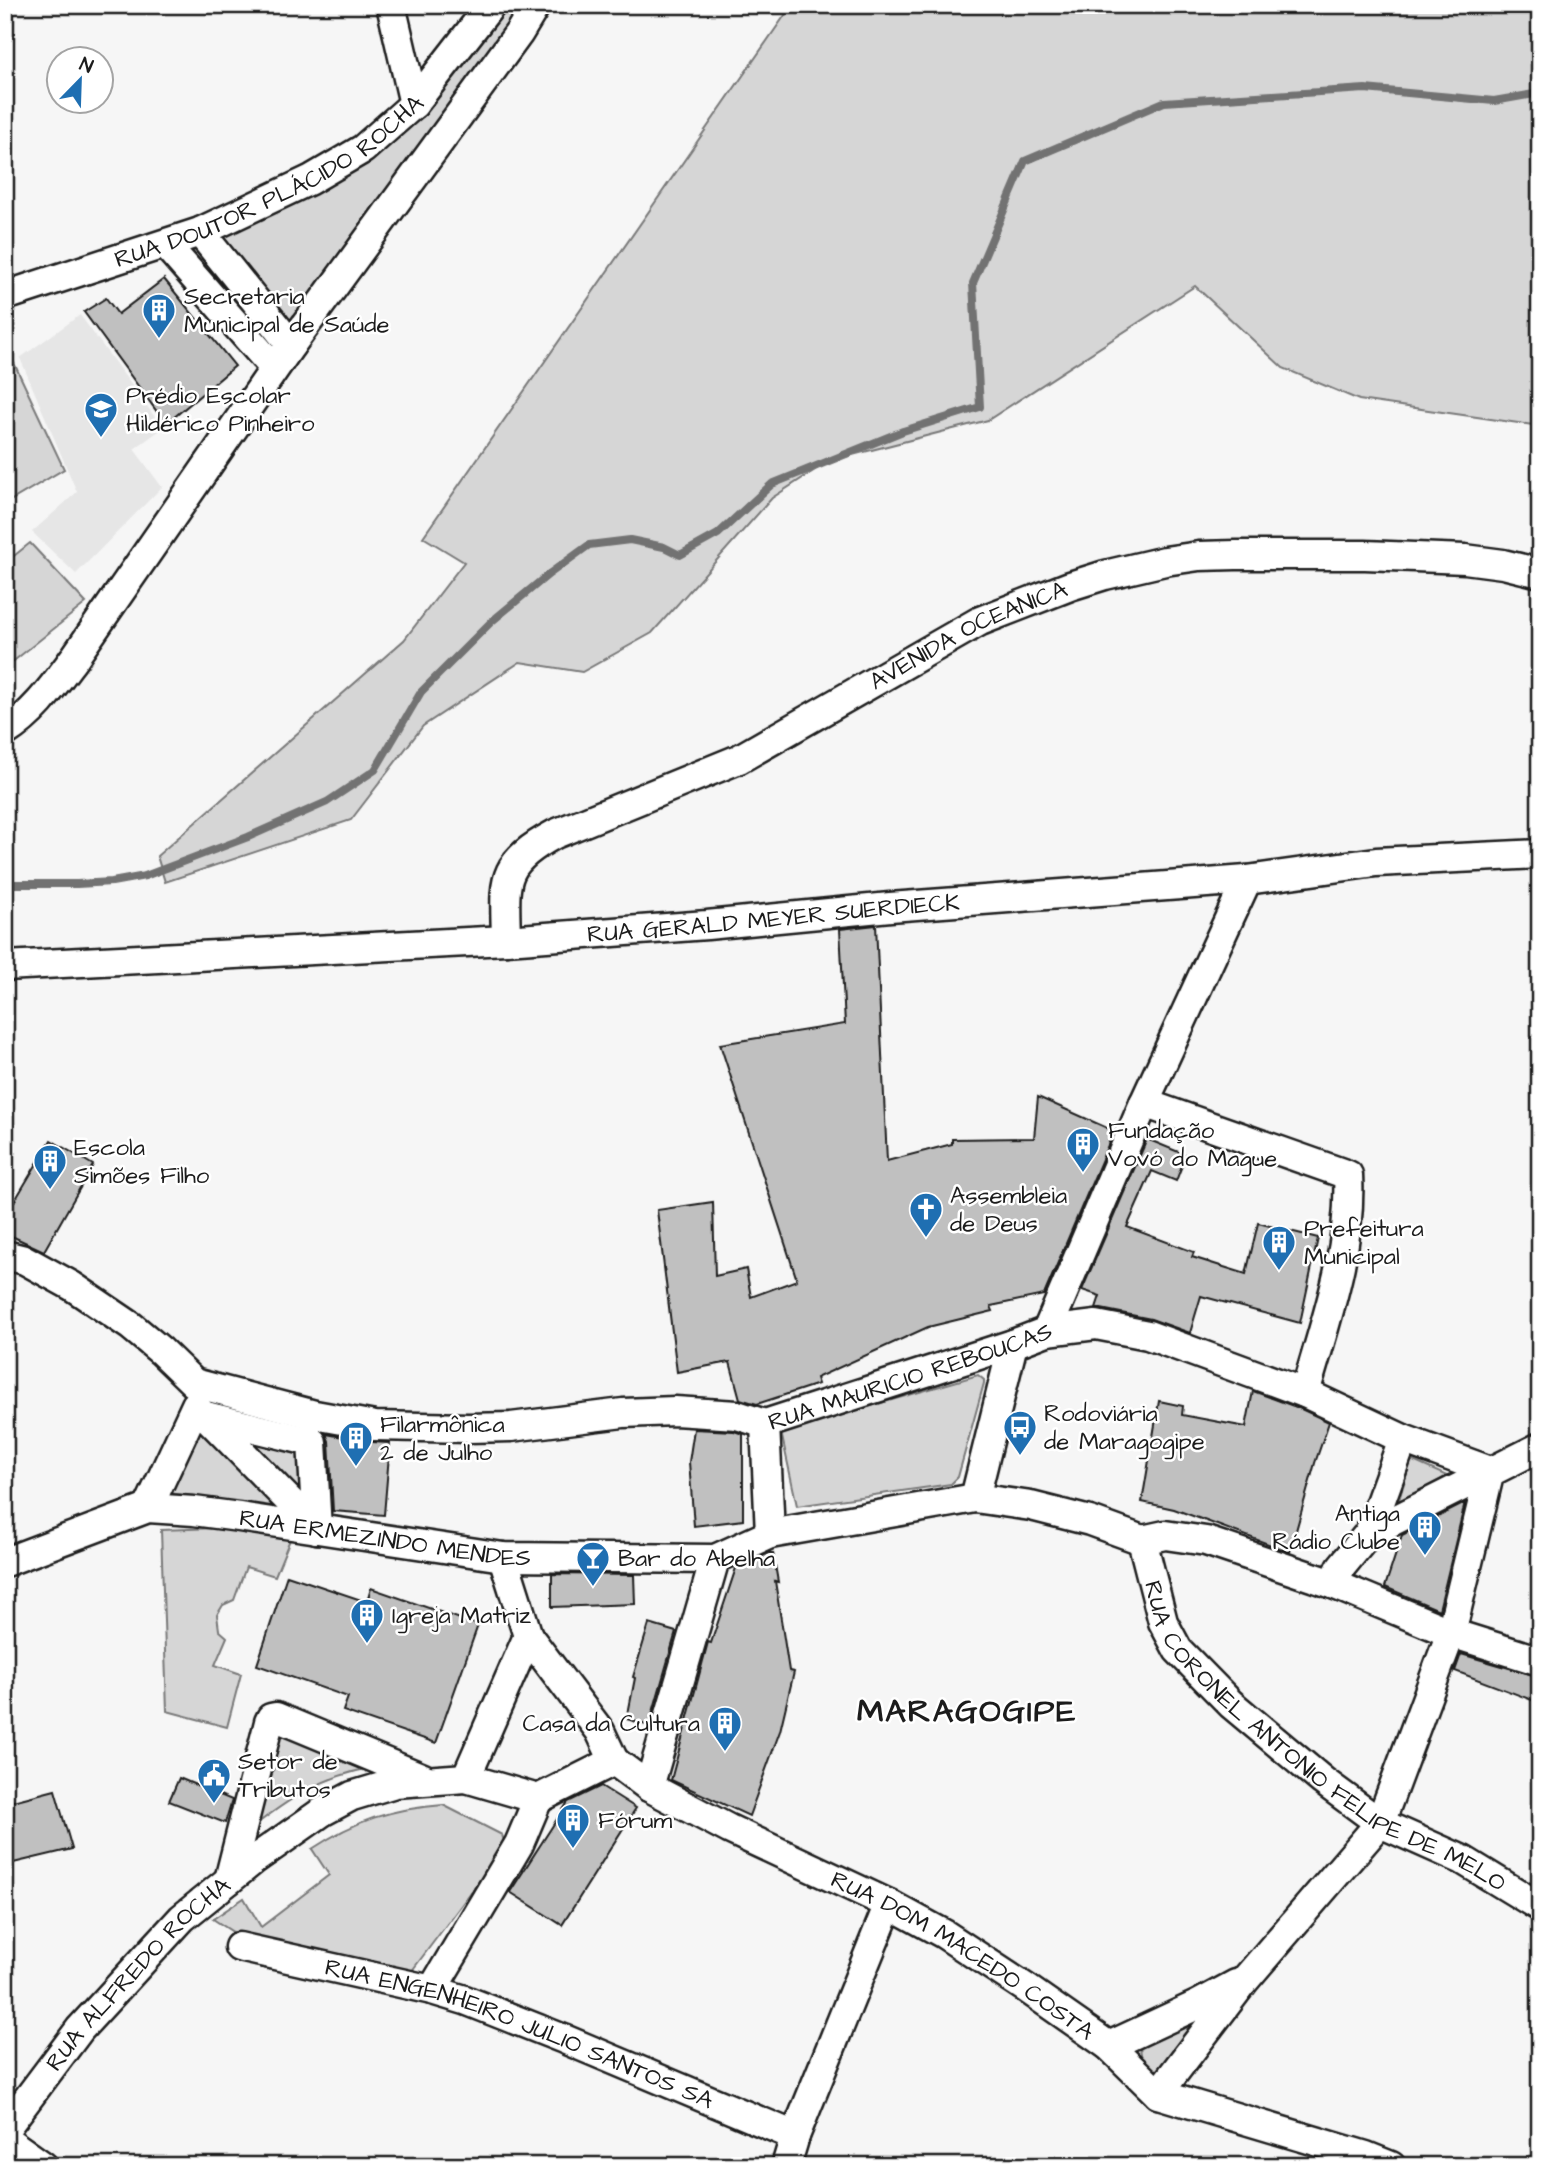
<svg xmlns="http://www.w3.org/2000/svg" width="1545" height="2171" viewBox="0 0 1545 2171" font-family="'Architects Daughter',sans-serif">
  <rect width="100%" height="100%" fill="#f6f6f6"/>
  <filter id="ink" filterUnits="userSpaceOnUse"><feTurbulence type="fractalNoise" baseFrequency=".0143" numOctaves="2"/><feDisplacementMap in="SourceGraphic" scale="14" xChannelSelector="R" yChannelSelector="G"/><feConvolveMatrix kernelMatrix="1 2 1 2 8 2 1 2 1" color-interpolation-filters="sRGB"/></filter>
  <g filter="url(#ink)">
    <polygon fill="#e6e6e6" points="80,315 163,428 134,449 162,487 76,574 32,532 77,492 20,358"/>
    <g fill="#d6d6d6" stroke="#797979" stroke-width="2">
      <polygon points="510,5 524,5 291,328 219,234 423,107"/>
      <polygon points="792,5 1540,5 1540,426 1359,400 1283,368 1195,286 988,420 829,461 772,498 652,633 582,672 520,662 423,726 351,820 165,882 157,856 404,640 464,562 423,537"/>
      <polygon points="197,243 276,341 269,350 182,251"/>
      <polygon points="5,344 64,469 5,504"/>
      <polygon points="30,543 86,603 5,668 5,563"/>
      <polygon points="978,1375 984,1380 984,1383 958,1477 951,1484 797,1506 781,1432"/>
      <polygon points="198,1429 274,1503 272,1507 169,1493"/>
      <polygon points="243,1435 306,1445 302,1493 299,1492"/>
      <polygon points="1411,1460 1447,1476 1398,1503"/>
      <polygon points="217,1528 291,1537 275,1576 246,1567 234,1600 223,1605 217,1615 219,1630 227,1637 215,1665 241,1674 227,1727 167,1711 161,1530"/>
      <path d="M277,1730L370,1768C323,1777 295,1795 258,1823Z"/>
      <path d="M443,1805L502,1835L505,1844L501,1852L411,1972L242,1938L213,1919L244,1898L261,1927L329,1875L312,1849C356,1820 390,1809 443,1805Z"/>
      <polygon points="1179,2027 1187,2028 1190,2033 1160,2071 1154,2072 1142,2060 1140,2048"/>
    </g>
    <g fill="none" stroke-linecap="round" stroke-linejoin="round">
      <polyline stroke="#727272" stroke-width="8" points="5,884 77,884 112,882 145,876 248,837 327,802 375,770 421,692 491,622 549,574 589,545 630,540 664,547 680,555 718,534 772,484 903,431 980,407 973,283 1025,161 1164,102 1365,89 1494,101 1540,93"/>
    </g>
    <g fill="#c0c0c0" stroke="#1c1c1c" stroke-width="2">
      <polygon points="164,279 235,366 166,424 84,312 106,298 118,314"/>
      <polygon points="876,925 887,1161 952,1144 952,1139 1034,1138 1038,1097 1114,1131 1044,1295 991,1306 993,1311 928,1327 816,1378 818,1384 757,1404 740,1399 730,1362 677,1372 657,1210 713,1202 715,1276 746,1269 751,1297 797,1280 720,1044 845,1024 840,929"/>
      <polygon points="1147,1139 1186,1155 1176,1181 1152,1171 1127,1227 1194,1252 1192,1257 1246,1274 1258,1223 1318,1238 1300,1323 1201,1296 1190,1333 1151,1319 1096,1308 1100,1296 1082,1290"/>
      <polygon points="51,1140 93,1165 44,1251 5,1233 5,1217"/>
      <polygon points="1253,1391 1299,1408 1329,1422 1315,1463 1290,1552 1174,1509 1142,1502 1159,1401 1183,1406 1182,1415 1246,1427"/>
      <polygon points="694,1429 734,1431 743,1434 743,1520 694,1526 689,1462"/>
      <polygon points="326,1434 372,1442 390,1443 384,1515 333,1511 329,1441"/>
      <polygon points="1465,1503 1439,1610 1385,1587 1402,1535"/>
      <polygon points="769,1553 773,1553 778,1582 775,1581 789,1671 794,1672 780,1731 749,1816 671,1780 708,1642 711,1643 736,1568"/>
      <polygon points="552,1574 634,1575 635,1604 552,1607"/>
      <polygon points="287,1575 367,1602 371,1588 478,1625 436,1743 343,1711 348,1697 257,1665"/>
      <polygon points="649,1624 676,1632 649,1726 627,1719 635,1678 633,1677"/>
      <polygon points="1461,1654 1540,1677 1540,1703 1455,1671"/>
      <polygon points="179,1778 232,1800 225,1823 169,1801"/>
      <polygon points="601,1786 636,1808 562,1925 510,1892 568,1802"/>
      <polygon points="55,1790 72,1849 5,1865 5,1803"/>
    </g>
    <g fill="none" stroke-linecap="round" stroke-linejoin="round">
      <defs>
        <g id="minor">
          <polyline points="391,5 414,104"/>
          <polyline points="200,232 291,345"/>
          <polyline points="166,245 274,368"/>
          <path id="s1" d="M5,296L200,232L310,180L363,149L414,104L491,5"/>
          <path d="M5,732C35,713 54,685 75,657L291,345L519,33L536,5"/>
          <path id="s2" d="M506,940C505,881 498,865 555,834L739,759L980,621L1070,586L1105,575L1165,561L1199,556L1236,555H1365L1465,559L1503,564L1540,573"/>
          <path id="s3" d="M5,966L506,940L707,925L890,907L1247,880L1376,862L1540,854"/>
          <path d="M1144,1103L1348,1175C1352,1250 1325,1322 1305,1393"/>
          <path id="s4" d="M5,1255L25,1260L72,1286L131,1326L161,1351L194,1383L315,1415L375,1426L468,1428L511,1427L623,1413L675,1411L737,1415L765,1424L1013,1344L1047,1331L1096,1325L1148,1335L1305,1393L1403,1439L1490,1471"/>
          <polyline points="1047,1331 1144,1103 1247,880"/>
          <polyline points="206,1416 312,1442 317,1529"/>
          <polyline points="206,1416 317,1529"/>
          <polyline points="765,1424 770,1534"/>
          <polyline points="975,1498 1013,1344"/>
          <polyline points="148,1508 196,1405"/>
          <polyline points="1369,1533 1403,1439"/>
          <path id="s5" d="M1142,1540L1163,1622L1178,1650L1231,1704L1323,1781L1380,1823L1463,1860L1540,1907"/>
          <polyline points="1142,1540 1165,1535 1206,1541 1333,1584 1451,1633 1540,1661"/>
          <path id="s6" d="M5,1562L148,1508L194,1511L239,1517L503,1557L715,1559L770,1534L975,1498L1031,1506L1090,1521L1142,1540"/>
          <polyline points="1333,1584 1341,1567 1369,1533 1540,1447"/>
          <polyline points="528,1636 600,1731 614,1761"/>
          <polyline points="466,1778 528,1636 503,1557"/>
          <polyline points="649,1787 715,1559"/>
          <path id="s7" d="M538,1799L614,1761L649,1787L729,1829L889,1904L944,1934L1026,1988L1109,2046L1158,2094L1366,2156L1391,2166"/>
          <polyline points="229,1880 269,1722 271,1718 276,1717 423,1778"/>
          <path id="s8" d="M239,1947L432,1990L465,2000L564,2039L795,2136"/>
          <polyline points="432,1990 519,1844 538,1799"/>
          <polyline points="1109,2046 1197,2005 1236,1984"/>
          <polyline points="1158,2094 1245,1980 1380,1823 1451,1633 1490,1471"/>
          <path id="s9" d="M5,2129L80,2029L182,1918L255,1859L322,1812L352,1796L395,1783L466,1778L538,1799"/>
          <polyline points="5,2139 43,2166"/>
          <polyline points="786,2166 795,2136 889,1904"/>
        </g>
      </defs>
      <use href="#minor" stroke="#1c1c1c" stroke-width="33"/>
      <use href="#minor" stroke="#fff" stroke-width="28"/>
    </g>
  </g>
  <defs>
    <symbol id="building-pin" viewBox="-11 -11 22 30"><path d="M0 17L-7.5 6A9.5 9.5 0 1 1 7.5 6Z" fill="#1f6fb2" stroke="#fff"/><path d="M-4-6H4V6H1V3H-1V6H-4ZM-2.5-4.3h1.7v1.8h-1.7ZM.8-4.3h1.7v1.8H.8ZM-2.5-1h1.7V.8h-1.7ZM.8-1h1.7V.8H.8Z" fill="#fff"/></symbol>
    <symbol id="school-pin" viewBox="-11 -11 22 30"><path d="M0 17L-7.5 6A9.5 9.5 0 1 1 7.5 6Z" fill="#1f6fb2" stroke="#fff"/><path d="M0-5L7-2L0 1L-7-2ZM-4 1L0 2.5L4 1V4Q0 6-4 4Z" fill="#fff"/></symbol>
    <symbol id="church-pin" viewBox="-11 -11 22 30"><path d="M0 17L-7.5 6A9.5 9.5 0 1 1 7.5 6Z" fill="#1f6fb2" stroke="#fff"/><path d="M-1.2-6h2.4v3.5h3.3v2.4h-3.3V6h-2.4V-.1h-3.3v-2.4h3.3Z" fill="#fff"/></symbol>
    <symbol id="bus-pin" viewBox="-11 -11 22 30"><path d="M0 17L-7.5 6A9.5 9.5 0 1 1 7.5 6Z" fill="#1f6fb2" stroke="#fff"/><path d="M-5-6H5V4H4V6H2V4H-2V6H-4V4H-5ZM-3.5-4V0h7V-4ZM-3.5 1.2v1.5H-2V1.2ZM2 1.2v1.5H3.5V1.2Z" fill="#fff"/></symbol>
    <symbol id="bar-pin" viewBox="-11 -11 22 30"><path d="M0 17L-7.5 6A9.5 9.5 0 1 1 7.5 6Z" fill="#1f6fb2" stroke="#fff"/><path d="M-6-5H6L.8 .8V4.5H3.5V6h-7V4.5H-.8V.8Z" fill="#fff"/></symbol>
    <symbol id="civic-pin" viewBox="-11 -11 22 30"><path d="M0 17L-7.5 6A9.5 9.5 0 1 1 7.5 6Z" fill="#1f6fb2" stroke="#fff"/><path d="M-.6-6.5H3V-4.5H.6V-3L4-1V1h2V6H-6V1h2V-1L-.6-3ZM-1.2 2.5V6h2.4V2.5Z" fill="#fff"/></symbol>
  </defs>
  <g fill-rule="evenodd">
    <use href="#building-pin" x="140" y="291" width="38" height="52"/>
    <use href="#school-pin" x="82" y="390" width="38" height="52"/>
    <use href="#building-pin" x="1064" y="1125" width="38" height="52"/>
    <use href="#building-pin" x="31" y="1142" width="38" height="52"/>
    <use href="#church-pin" x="907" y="1190" width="38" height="52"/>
    <use href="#building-pin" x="1260" y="1223" width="38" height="52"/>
    <use href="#bus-pin" x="1001" y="1408" width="38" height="52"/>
    <use href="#building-pin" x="337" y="1419" width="38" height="52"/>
    <use href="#building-pin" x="1406" y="1508" width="38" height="52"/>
    <use href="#bar-pin" x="574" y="1539" width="38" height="52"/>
    <use href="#building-pin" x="348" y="1596" width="38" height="52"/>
    <use href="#building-pin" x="706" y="1704" width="38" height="52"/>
    <use href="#civic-pin" x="195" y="1756" width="38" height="52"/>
    <use href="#building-pin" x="554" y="1801" width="38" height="52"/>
  </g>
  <g text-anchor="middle" stroke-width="5" stroke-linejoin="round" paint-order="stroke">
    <g font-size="24" fill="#1c1c1c" stroke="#fff">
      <text dy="8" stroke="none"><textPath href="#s1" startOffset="290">RUA DOUTOR PLÁCIDO ROCHA</textPath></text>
      <text dy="8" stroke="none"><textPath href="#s2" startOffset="588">AVENIDA OCEANICA</textPath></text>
      <text dy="8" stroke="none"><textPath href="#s3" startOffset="770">RUA GERALD MEYER SUERDIECK</textPath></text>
      <text dy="8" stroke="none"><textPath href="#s4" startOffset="962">RUA MAURICIO REBOUCAS</textPath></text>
      <text dy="8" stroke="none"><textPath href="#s6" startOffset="392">RUA ERMEZINDO MENDES</textPath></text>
      <text dy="8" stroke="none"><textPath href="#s5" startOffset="282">RUA CORONEL ANTONIO FELIPE DE MELO</textPath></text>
      <text dy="8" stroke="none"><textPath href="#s7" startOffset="485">RUA DOM MACEDO COSTA</textPath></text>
      <text dy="8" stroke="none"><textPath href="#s9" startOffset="205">RUA ALFREDO ROCHA</textPath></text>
      <text dy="8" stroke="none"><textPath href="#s8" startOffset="294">RUA ENGENHEIRO JULIO SANTOS SA</textPath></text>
    </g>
    <g font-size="24" fill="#1c1c1c" stroke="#fff" text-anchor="start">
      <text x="184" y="304">Secretaria<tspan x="184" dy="28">Municipal de Saúde</tspan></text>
      <text x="126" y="403">Prédio Escolar<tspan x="126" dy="28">Hildérico Pinheiro</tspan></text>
      <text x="1108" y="1138">Fundação<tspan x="1108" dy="28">Vovó do Mague</tspan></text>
      <text x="74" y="1155">Escola<tspan x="74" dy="28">Simões Filho</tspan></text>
      <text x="950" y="1203">Assembleia<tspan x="950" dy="28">de Deus</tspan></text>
      <text x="1304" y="1236">Prefeitura<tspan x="1304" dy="28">Municipal</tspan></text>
      <text x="1044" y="1421">Rodoviária<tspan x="1044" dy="28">de Maragogipe</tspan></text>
      <text x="380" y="1432">Filarmônica<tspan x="380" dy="28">2 de Julho</tspan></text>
      <text x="1400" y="1521" text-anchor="end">Antiga<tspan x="1400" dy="28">Rádio Clube</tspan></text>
      <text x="618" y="1566">Bar do Abelha</text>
      <text x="392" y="1623">Igreja Matriz</text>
      <text x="700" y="1731" text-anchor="end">Casa da Cultura</text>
      <text x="238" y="1769">Setor de<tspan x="238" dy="28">Tributos</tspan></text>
      <text x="598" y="1828">Fórum</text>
    </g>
    <g font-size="32" font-weight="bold" letter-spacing="2" fill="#1c1c1c" stroke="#fff">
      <text x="967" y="1721">MARAGOGIPE</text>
    </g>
  </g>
  <rect width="1545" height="2171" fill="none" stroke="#fff" stroke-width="28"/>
  <rect x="14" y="14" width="1517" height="2143" fill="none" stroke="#1c1c1c" stroke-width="2.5" filter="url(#ink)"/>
  <g transform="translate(80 80) rotate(23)"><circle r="33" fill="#ffffff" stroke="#a4a4a4" stroke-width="2"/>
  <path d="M0-5L12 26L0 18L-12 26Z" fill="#1f6fb2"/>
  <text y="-10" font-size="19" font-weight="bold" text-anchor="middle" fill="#1c1c1c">N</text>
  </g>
</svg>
